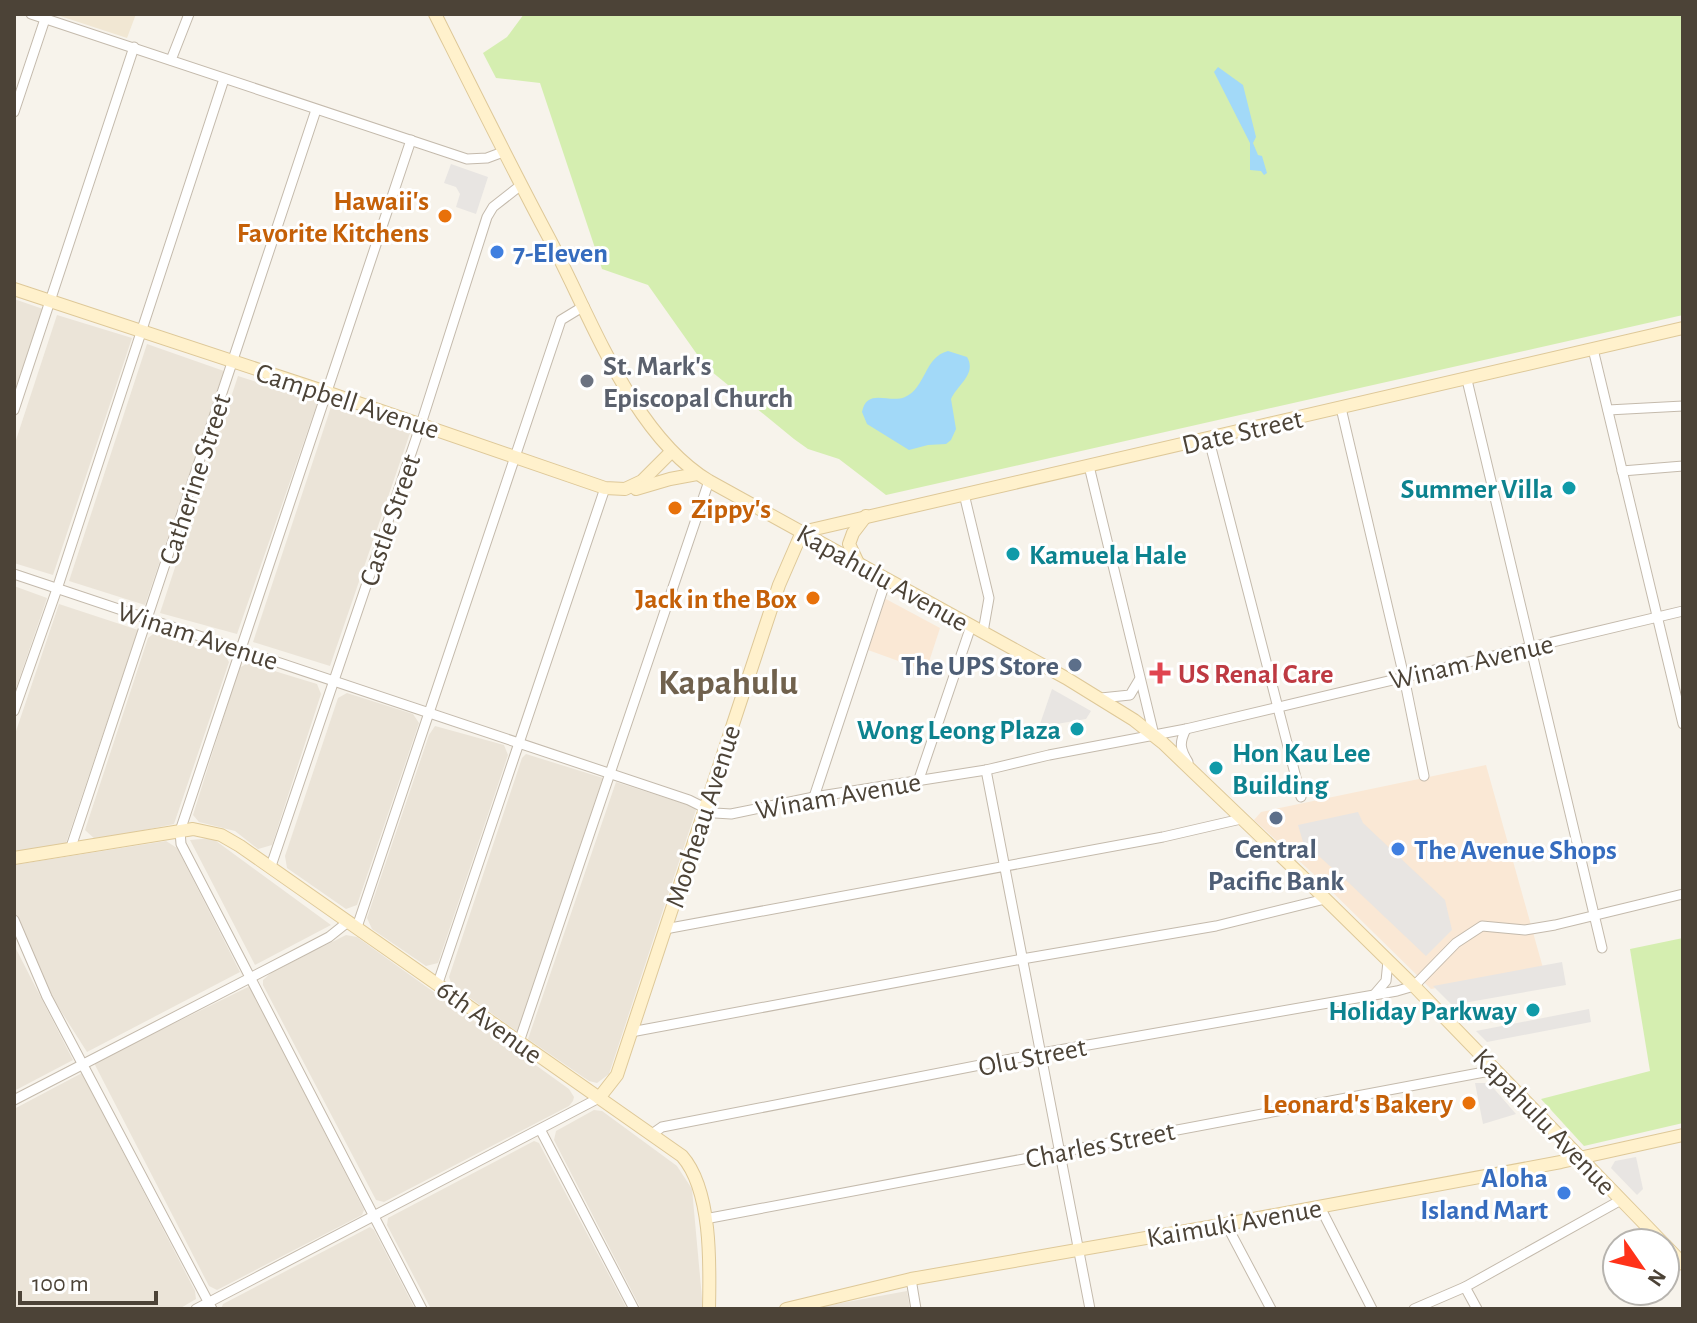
<svg xmlns="http://www.w3.org/2000/svg" width="1697" height="1323" viewBox="0 0 1697 1323" font-family="'Alegreya Sans',sans-serif">
  <rect width="100%" height="100%" fill="#f7f3eb"/>
  <g fill="#ebe4d8">
    <polygon points="14,299 43,309 14,394"/>
    <polygon points="57,315 132,338 53,575 14,563 14,446"/>
    <polygon points="147,344 224,371 145,605 69,581"/>
    <polygon points="238,376 318,401 237,634 160,613"/>
    <polygon points="331,407 410,433 330,666 253,642"/>
    <polygon points="14,586 47,598 14,694"/>
    <polygon points="59,604 138,630 66,843 14,853 14,737"/>
    <polygon points="157,631 224,654 229,662 174,824 96,840 85,830 148,638"/>
    <polygon points="248,663 317,684 321,694 272,845 258,849 235,831 199,822 193,815 239,668"/>
    <polygon points="347,693 413,714 419,723 357,905 346,909 287,868 285,856 338,698"/>
    <polygon points="435,726 504,745 508,755 438,963 426,966 372,929 367,918 429,735"/>
    <polygon points="526,754 603,778 519,1033 452,985 449,977 522,758"/>
    <polygon points="616,782 694,807 696,810 609,1074 597,1083 589,1081 528,1039"/>
    <polygon points="212,838 331,925 255,965 190,840"/>
    <polygon points="166,841 177,848 240,972 87,1052 52,997 14,916 14,865"/>
    <polygon points="346,935 357,937 569,1089 574,1097 573,1101 569,1106 384,1202 376,1200 263,985 263,980 272,972"/>
    <polygon points="14,945 73,1060 14,1091"/>
    <polygon points="250,986 364,1210 362,1215 217,1290 209,1286 94,1063"/>
    <polygon points="82,1073 195,1291 196,1299 179,1309 14,1309 14,1109"/>
    <polygon points="594,1110 602,1111 677,1166 692,1189 703,1309 641,1309 554,1140 556,1131"/>
    <polygon points="534,1141 539,1143 627,1309 431,1309 387,1225 388,1218"/>
    <polygon points="370,1227 374,1230 415,1309 221,1309 223,1304"/>
    <polygon points="907,1291 910,1309 812,1309 814,1308"/>
  </g>
  <g fill="#fae8d5">
    <polygon points="884,598 940,628 926,671 868,650"/>
    <polygon points="1486,765 1543,968 1431,989 1319,879 1254,820 1261,812"/>
  </g>
  <polygon fill="#f1e7d3" points="54,14 136,14 127,38"/>
  <g fill="#d5eeb0">
    <polygon points="524,14 1683,14 1683,315 886,495 839,459 808,449 794,439 706,367 648,285 602,269 540,83 496,78 483,53 507,37"/>
    <polygon points="1683,938 1683,1123 1584,1146 1541,1099 1650,1071 1630,949"/>
  </g>
  <g fill="#e8e5e2">
    <polygon points="451,164 488,177 476,214 456,207 460,194 456,187 444,183"/>
    <polygon points="1052,689 1091,711 1086,719 1039,727"/>
    <polygon points="1358,812 1363,823 1445,900 1452,930 1426,956 1349,883 1303,842 1298,825"/>
    <polygon points="1562,962 1566,985 1452,1005 1433,986"/>
    <polygon points="1589,1009 1591,1022 1487,1042 1476,1031"/>
    <polygon points="1475,1083 1489,1083 1516,1114 1483,1124"/>
    <polygon points="1636,1157 1643,1189 1637,1195 1611,1168 1615,1161"/>
  </g>
  <g fill="#a2d9f8">
    <polygon points="1218,67 1243,85 1256,137 1253,143 1258,155 1262,156 1267,173 1264,175 1261,171 1250,170 1250,143 1214,72"/>
    <path d="M948,351L967,357C977,374 958,384 951,399L956,429L951,440L946,444L928,445L909,450L867,424L862,412C867,387 889,404 905,397C926,388 924,357 948,351Z"/>
  </g>
  <g fill="none" stroke-linecap="round" stroke-linejoin="round">
    <defs>
      <g id="street">
        <polyline points="31,14 467,159 487,158 503,152"/>
        <polyline points="171,60 189,14"/>
        <polyline points="14,112 45,19"/>
        <polyline points="411,140 180,831 181,844 422,1309"/>
        <polyline points="1593,349 1683,724"/>
        <polyline points="1467,380 1602,948"/>
        <polyline points="1341,408 1404,677 1424,776"/>
        <polyline points="14,410 134,47"/>
        <polyline points="1608,410 1683,406"/>
        <polyline points="1209,440 1301,797"/>
        <polyline points="1089,466 1154,735"/>
        <polyline points="1622,471 1683,466"/>
        <polyline points="964,494 989,598 983,632"/>
        <polyline points="14,574 689,800 715,813 731,814 814,797 986,770 1049,755 1186,729 1683,611"/>
        <polyline points="1101,698 1130,695 1139,680"/>
        <polyline points="14,711 57,589 224,79"/>
        <path d="M1186,729C1179,743 1180,749 1188,762"/>
        <polyline points="986,770 1090,1309"/>
        <polyline points="919,779 971,626"/>
        <polyline points="814,797 886,580"/>
        <polyline points="71,847 316,110"/>
        <polyline points="271,866 421,424 487,217 493,207 521,185"/>
        <polyline points="14,920 47,997 212,1309"/>
        <polyline points="357,927 561,320 584,306"/>
        <polyline points="665,929 1163,837 1241,819"/>
        <polyline points="438,983 605,488"/>
        <polyline points="1374,995 1386,981 1388,961"/>
        <polyline points="631,1032 1022,959 1216,926 1325,899"/>
        <polyline points="519,1042 709,481"/>
        <polyline points="14,1100 306,949 329,937 349,921"/>
        <polyline points="541,1131 634,1309"/>
        <polyline points="652,1134 662,1127 1042,1053 1397,991 1414,986 1456,943 1482,926 1525,930 1555,925 1683,894"/>
        <polyline points="1320,1207 1372,1309"/>
        <polyline points="705,1219 1495,1070"/>
        <polyline points="1226,1224 1271,1309"/>
        <polyline points="911,1279 916,1309"/>
        <polyline points="1465,1287 1477,1309"/>
        <polyline points="196,1309 599,1098"/>
        <polyline points="1414,1309 1465,1287 1621,1200"/>
      </g>
      <g id="secondary">
        <path d="M435,14C472,88 509,163 548,236C590,314 631,434 709,481L1066,678L1134,720L1163,743L1306,880L1414,986L1663,1243"/>
        <polyline points="14,289 326,392 605,488 625,489 642,481 671,452"/>
        <polyline points="636,489 670,479 697,474"/>
        <polyline points="802,532 1683,328"/>
        <polyline points="859,565 849,544 853,533 866,516"/>
        <path d="M14,858L193,829L221,835L240,846L682,1156C712,1190 710,1265 709,1309"/>
        <polyline points="599,1098 617,1075 779,585 802,532"/>
        <polyline points="1665,1245 1683,1264"/>
        <polyline points="786,1309 911,1279 1226,1224 1561,1162 1683,1135"/>
      </g>
    </defs>
    <use href="#street" stroke="#c4baac" stroke-width="11"/>
    <use href="#secondary" stroke="#dec898" stroke-width="14"/>
    <use href="#street" stroke="#fff" stroke-width="9"/>
    <use href="#secondary" stroke="#fff1cc" stroke-width="12"/>
  </g>
  <g fill="#e8710a" stroke="#fff" stroke-width="3">
    <circle cx="445" cy="216" r="8"/>
    <circle cx="675" cy="508" r="8"/>
    <circle cx="813" cy="598" r="8"/>
    <circle cx="1469" cy="1103" r="8"/>
  </g>
  <g fill="#3f7fe0" stroke="#fff" stroke-width="3">
    <circle cx="497" cy="252" r="8"/>
    <circle cx="1398" cy="849" r="8"/>
    <circle cx="1564" cy="1193" r="8"/>
  </g>
  <circle fill="#6b7280" stroke="#fff" stroke-width="3" cx="587" cy="381" r="8"/>
  <g fill="#0f9aa8" stroke="#fff" stroke-width="3">
    <circle cx="1569" cy="488" r="8"/>
    <circle cx="1013" cy="554" r="8"/>
    <circle cx="1077" cy="729" r="8"/>
    <circle cx="1216" cy="768" r="8"/>
    <circle cx="1533" cy="1010" r="8"/>
  </g>
  <g fill="#5c6f8a" stroke="#fff" stroke-width="3">
    <circle cx="1075" cy="665" r="8"/>
    <circle cx="1276" cy="818" r="8"/>
  </g>
  <path fill="#e0444e" stroke="#fff" stroke-width="3" d="M1156 661h8v8h8v8h-8v8h-8v-8h-8v-8h8z"/>
  <g text-anchor="middle" stroke-width="6" stroke-linejoin="round" paint-order="stroke">
    <g font-size="28" font-weight="bold" fill="#c56008" stroke="#fff" text-anchor="end">
      <text x="429" y="210">Hawaii's<tspan x="429" dy="32">Favorite Kitchens</tspan></text>
      <text x="691" y="518" text-anchor="start">Zippy's</text>
      <text x="797" y="608">Jack in the Box</text>
      <text x="1453" y="1113">Leonard's Bakery</text>
    </g>
    <g font-size="28" font-weight="bold" fill="#366cbe" stroke="#fff" text-anchor="start">
      <text x="513" y="262">7-Eleven</text>
      <text x="1414" y="859">The Avenue Shops</text>
      <text x="1548" y="1187" text-anchor="end">Aloha<tspan x="1548" dy="32">Island Mart</tspan></text>
    </g>
    <g font-size="28" font-weight="bold" fill="#5b616d" stroke="#fff" text-anchor="start">
      <text x="603" y="375">St. Mark's<tspan x="603" dy="32">Episcopal Church</tspan></text>
    </g>
    <g font-size="28" fill="#4c4337" stroke="#fff">
      <text transform="translate(348 400) rotate(18)" y="10">Campbell Avenue</text>
      <text transform="translate(1242 431) rotate(-13)" y="10">Date Street</text>
      <text transform="translate(194 479) rotate(-72)" y="10">Catherine Street</text>
      <text transform="translate(389 520) rotate(-71)" y="10">Castle Street</text>
      <text transform="translate(883 577) rotate(29)" y="10">Kapahulu Avenue</text>
      <text transform="translate(198 635) rotate(18)" y="10">Winam Avenue</text>
      <text transform="translate(1471 661) rotate(-13)" y="10">Winam Avenue</text>
      <text transform="translate(838 795) rotate(-10)" y="10">Winam Avenue</text>
      <text transform="translate(702 816) rotate(-72)" y="10">Mooheau Avenue</text>
      <text transform="translate(490 1021) rotate(36)" y="10">6th Avenue</text>
      <text transform="translate(1032 1056) rotate(-11)" y="10">Olu Street</text>
      <text transform="translate(1545 1121) rotate(46)" y="10">Kapahulu Avenue</text>
      <text transform="translate(1100 1144) rotate(-11)" y="10">Charles Street</text>
      <text transform="translate(1234 1222) rotate(-10)" y="10">Kaimuki Avenue</text>
    </g>
    <g font-size="28" font-weight="bold" fill="#0d838f" stroke="#fff" text-anchor="end">
      <text x="1553" y="498">Summer Villa</text>
      <text x="1029" y="564" text-anchor="start">Kamuela Hale</text>
      <text x="1061" y="739">Wong Leong Plaza</text>
      <text x="1232" y="762" text-anchor="start">Hon Kau Lee<tspan x="1232" dy="32">Building</tspan></text>
      <text x="1517" y="1020">Holiday Parkway</text>
    </g>
    <g font-size="28" font-weight="bold" fill="#4e5e75" stroke="#fff" text-anchor="end">
      <text x="1059" y="675">The UPS Store</text>
      <text x="1276" y="858" text-anchor="middle">Central<tspan x="1276" dy="32">Pacific Bank</tspan></text>
    </g>
    <g font-size="28" font-weight="bold" fill="#be3a42" stroke="#fff" text-anchor="start">
      <text x="1178" y="683">US Renal Care</text>
    </g>
    <g font-size="36" font-weight="bold" fill="#70614d" stroke="#fff">
      <text x="728" y="694">Kapahulu</text>
    </g>
  </g>
  <rect width="1697" height="1323" fill="none" stroke="#4c4337" stroke-width="32"/>
  <g transform="translate(1641 1267) rotate(124)"><circle r="38" fill="#ffffff" stroke="#b7b4af" stroke-width="2"/>
  <path d="M0-6L14 30L0 20L-14 30Z" fill="#ff3219"/>
  <text y="-12" font-size="22" font-weight="bold" text-anchor="middle" fill="#4c4337">N</text>
  </g>
  <path d="M20 1291v12h136v-12" fill="none" stroke="#4c4337" stroke-width="4"/>
  <text x="32" y="1291" font-size="24" fill="#4c4337" stroke="#ffffff" stroke-width="6" paint-order="stroke">100 m</text>
</svg>
